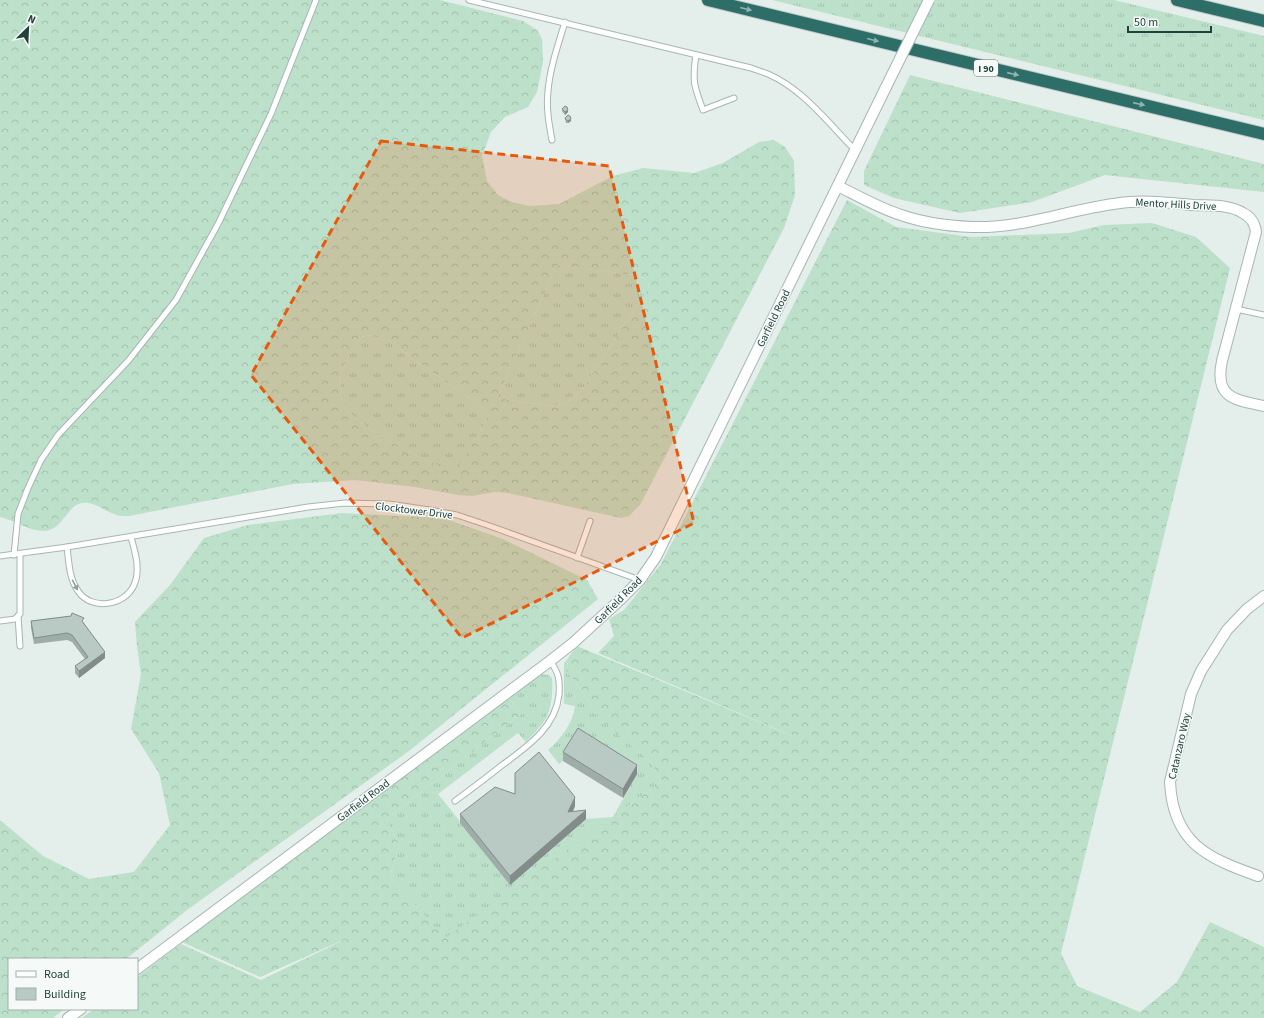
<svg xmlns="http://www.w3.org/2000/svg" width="1264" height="1018" viewBox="0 0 1264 1018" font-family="'Source Sans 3',sans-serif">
  <defs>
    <pattern id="grass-tufts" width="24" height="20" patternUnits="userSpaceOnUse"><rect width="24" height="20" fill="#bde0ca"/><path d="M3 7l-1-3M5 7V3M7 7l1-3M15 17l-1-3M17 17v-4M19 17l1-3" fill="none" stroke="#a2c1ae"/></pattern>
    <pattern id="forest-crowns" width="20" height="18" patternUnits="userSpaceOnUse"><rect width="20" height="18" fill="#bde0ca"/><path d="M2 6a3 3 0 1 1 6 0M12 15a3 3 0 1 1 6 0" fill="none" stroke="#a2c1ae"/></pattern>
  </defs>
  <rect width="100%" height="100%" fill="#e4eeeb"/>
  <g fill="url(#grass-tufts)">
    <polygon points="772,0 1114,0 1264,36 1264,120"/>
    <polygon points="557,265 633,275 645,279 649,284 648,289 582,390 567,403 550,406 497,398"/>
    <polygon points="370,335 388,341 490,413 456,474 421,458 369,429 346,410 340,396 341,374 350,352 361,337"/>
    <path d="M568,658L567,671L581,690L599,718L651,762L661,782L445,939L390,877L399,844L386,819L521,714L509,697L541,674L549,675L552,678C553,692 552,711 543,723C538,730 531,736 526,742L518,733L438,794L459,820L460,823L510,884L586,819L613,817L637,774L563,761L559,764L548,750C561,739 573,723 575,706L564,704V663Z"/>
  </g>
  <g fill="url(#forest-crowns)" fill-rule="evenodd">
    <path d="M0,0H440L523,21L537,30L542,39L543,62L537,92L528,107L505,117L491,132L482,156L487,181L498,195L512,202L529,206L559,204L613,176L643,168L694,173L723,163L759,142L774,140L785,147L794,161L795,195L784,228L640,505L629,516L621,518L508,493L495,492L472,496L458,495L415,487L355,480L293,484L129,516C124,516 118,516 114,514C105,511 97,504 88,503C67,500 65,530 44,531C28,531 15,520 0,517ZM557,265L633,275L645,279L649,284L648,289L582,390L567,403L550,406L497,398ZM370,335L388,341L490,413L456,473L421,458L369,429L346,410L340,396L341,374L350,352L361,337Z"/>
    <polygon points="910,75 1264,164 1264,192 1105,175 1032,202 960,213 894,198 864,185 864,171"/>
    <polygon points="847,200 896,227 972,237 1069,233 1104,225 1152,223 1196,237 1230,268 1061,953 1077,986 1140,1012 1177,982 1210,922 1264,947 1264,1018 82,1018 94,1009 137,1009 137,977 181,944 261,980 352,936 260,977 182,942 509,697 521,714 386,819 399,844 390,877 445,938 661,782 651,762 599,718 581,690 567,671 568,658 577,646 807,742 598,653 614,636 609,619 624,610 661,564"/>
    <polygon points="342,513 443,518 503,539 587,580 598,599 409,751 187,910 126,959 9,959 9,1009 64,1009 53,1018 0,1018 0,820 43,856 89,879 134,872 170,825 159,773 131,729 141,674 137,646 135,622 170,585 204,538 248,525"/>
  </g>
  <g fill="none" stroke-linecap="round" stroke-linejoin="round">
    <defs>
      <g id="lane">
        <path d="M469,0L751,68C756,70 763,72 768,74C803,89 829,124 855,150"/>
        <path d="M696,55C692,81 694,86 703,110L734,98"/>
        <path d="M552,140C549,124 546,108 548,91C550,68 558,45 565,22"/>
        <polyline points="1236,309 1264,315"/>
        <path d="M67,547C69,563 69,578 78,591C91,611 125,606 134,585C141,570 135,552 131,537"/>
        <polyline points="14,555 18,514 28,488 41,460 58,435 128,361 176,300 218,224 271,114 316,0"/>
        <polyline points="0,556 67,547 308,507 345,503 389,504 430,510 457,515 487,525 640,580"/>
        <polyline points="577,558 590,521"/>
        <polyline points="18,616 20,646"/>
        <polyline points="0,621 15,619 20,614 20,554"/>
        <path d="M455,801C470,790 486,778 501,766C526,747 555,729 559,695C560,680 559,673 550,661"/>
      </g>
      <g id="street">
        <path d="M838,186C858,196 879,208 901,215C924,223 948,226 972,227C1027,229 1076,206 1130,202C1151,200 1172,203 1193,205C1209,206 1229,204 1243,213C1251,217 1255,224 1256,232L1222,361C1214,398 1235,400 1264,406"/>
        <path d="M1258,876C1207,858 1173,843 1170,782L1191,694L1201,671L1227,630L1247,609L1264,596"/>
        <polyline points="137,969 550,661 573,643 622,598 640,580 656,557 886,87"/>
        <polyline points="68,1018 81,1009"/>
      </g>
      <g id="highway">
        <polyline points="708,0 1264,134"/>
        <polyline points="1177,0 1264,21"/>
      </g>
    </defs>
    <use href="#lane" stroke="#a6b7b3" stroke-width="7"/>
    <use href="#street" stroke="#a6b7b3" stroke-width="12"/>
    <use href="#highway" stroke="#c1cac8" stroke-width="14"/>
    <use href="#lane" stroke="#fff" stroke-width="5"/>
    <use href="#street" stroke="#fff" stroke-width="10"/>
    <use href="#highway" stroke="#2d6e68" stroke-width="12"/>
    <defs>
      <polyline id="street-bridge" points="886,87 929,0"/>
    </defs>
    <use href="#street-bridge" stroke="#a6b7b3" stroke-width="12" stroke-linecap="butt"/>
    <use href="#street-bridge" stroke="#fff" stroke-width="10"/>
  </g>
  <g fill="#9fada9">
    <polygon points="562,109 568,112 565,115 562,111"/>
    <polygon points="565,118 571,121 568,123 566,123"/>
    <polygon points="71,616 84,623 105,658 79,678 75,673 75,666 85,659 72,642 67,640 34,644 31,628 31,621"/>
    <polygon points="563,752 637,774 623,798 563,761"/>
    <polygon points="515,794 575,806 573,812 586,819 510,885 460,823 460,814"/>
  </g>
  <g fill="#828d89">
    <polygon points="568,110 568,112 565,115 565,112"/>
    <polygon points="571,119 571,121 568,123 568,121"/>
    <polygon points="105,652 105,658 79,678 79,671"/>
    <polygon points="637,765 637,774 623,798 623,789"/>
    <polygon points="575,797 575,806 568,821 568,812"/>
    <polygon points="586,810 586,819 510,885 510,876"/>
  </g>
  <g fill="#b9c9c4" stroke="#828d89">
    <polygon points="565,106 567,107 568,110 565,112 562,109"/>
    <polygon points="568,115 570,116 571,119 568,121 566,120 565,118"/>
    <polygon points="72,613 84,618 82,621 105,652 79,671 75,666 88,657 72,635 67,633 34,638 31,621 71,616"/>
    <polygon points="578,728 637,765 623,789 563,752"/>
    <polygon points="539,752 575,797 568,812 586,810 510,876 460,814 495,787 515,794 515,773"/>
  </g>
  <defs><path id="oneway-solid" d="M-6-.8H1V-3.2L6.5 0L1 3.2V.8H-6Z"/></defs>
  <g fill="#91b4b0">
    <use href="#oneway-solid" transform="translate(746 9) rotate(14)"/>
    <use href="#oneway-solid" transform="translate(873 40) rotate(14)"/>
    <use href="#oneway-solid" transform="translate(1013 74) rotate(13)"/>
    <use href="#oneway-solid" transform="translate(1139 104) rotate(13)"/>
  </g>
  <use fill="#91a09e" href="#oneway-solid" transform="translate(75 585) rotate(62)"/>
  <path fill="#e8590c" fill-opacity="0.2" stroke="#e8590c" stroke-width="3" stroke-dasharray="8 5" stroke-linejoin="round" d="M381,141L609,166L694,523L462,638L251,375Z"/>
  <g text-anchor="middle" stroke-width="3" stroke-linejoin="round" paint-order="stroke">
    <rect fill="#f5faf8" stroke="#627874" stroke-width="1" x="974" y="60" width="24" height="16" rx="3"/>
    <g font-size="10" font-weight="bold" fill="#23413c">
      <text x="986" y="72">I 90</text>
    </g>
    <g font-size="11" fill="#23413c" stroke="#f5faf8">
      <text transform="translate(1176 204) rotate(3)" y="4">Mentor Hills Drive</text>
      <text transform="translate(773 318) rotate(-64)" y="4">Garfield Road</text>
      <text transform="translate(414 510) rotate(7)" y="4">Clocktower Drive</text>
      <text transform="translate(618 600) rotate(-45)" y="4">Garfield Road</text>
      <text transform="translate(1179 746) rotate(-77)" y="4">Catanzaro Way</text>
      <text transform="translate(363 800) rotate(-37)" y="4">Garfield Road</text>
    </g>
  </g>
  <rect x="8" y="958" width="130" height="52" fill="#f5faf8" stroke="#a1b0ad"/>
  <rect x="16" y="971" width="20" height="6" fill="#ffffff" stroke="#a1b0ad"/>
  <text x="44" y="978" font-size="12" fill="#23413c">Road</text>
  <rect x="16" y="988" width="20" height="12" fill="#b9c9c4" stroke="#a1b0ad"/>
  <text x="44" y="998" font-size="12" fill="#23413c">Building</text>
  <g transform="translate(28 28) rotate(24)" stroke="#f5faf8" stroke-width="3" paint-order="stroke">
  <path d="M0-3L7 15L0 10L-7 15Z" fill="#23413c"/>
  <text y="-6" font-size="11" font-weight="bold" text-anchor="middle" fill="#23413c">N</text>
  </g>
  <path d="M1128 26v6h83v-6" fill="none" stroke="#23413c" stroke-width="2"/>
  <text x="1134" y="26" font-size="12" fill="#23413c" stroke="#f5faf8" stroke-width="3" paint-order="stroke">50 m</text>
</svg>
